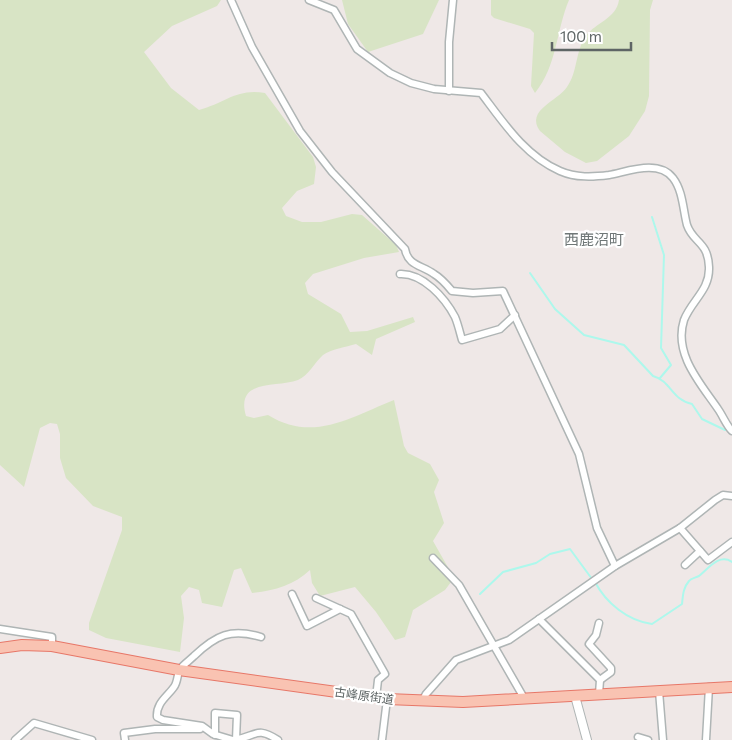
<svg xmlns="http://www.w3.org/2000/svg" width="732" height="740" viewBox="0 0 732 740" font-family="Commissioner,'Noto Sans JP',sans-serif">
  <rect width="100%" height="100%" fill="#efe8e7"/>
  <g fill="#d8e4c5">
    <path d="M0,0H221L217,6L172,26L144,52L171,88L199,110C225,103 237,88 265,93L313,157L316,167L314,184L297,191L282,208L286,216L302,222H321L352,214L362,215L396,245L399,252L364,258L313,274L305,283L308,294L341,314L350,332L367,331L413,317L415,322L376,339L372,355L356,344C346,347 331,349 323,355C315,362 308,376 298,380C277,388 235,378 246,416L254,418L268,415C313,443 351,417 394,400L404,446L408,453L430,464L439,480L434,492L444,523L433,541L454,578L445,590L413,610L405,637L395,640L376,612L355,587L320,596L312,583L310,570C294,585 274,591 252,593L241,568L234,570L222,607L202,603L199,590L189,587L181,596L184,618L180,652L106,638L89,630V623L122,530V517L93,506L66,478L60,458V434L57,424L50,423L40,428L24,487L0,465Z"/>
    <polygon points="342,0 439,0 423,34 368,52 348,24"/>
    <path d="M491,0H569C556,31 557,66 535,93L531,86L534,33L530,29L494,18L491,15Z"/>
    <path d="M619,0H653L650,10L649,96L645,111L629,136L597,161L586,163L565,152L540,131C525,110 558,101 567,87C578,72 575,51 586,36C596,22 616,19 619,0Z"/>
  </g>
  <g fill="none" stroke-linecap="round" stroke-linejoin="round">
    <g stroke="#adf8ec" stroke-width="2">
      <polyline points="652,217 664,255 661,348 671,365 660,378"/>
      <path d="M530,273L555,309L584,335L624,345L653,376C671,381 672,400 692,404L702,419L725,430"/>
      <path d="M595,582C606,603 628,621 652,624L682,604C683,595 683,588 689,581C691,578 695,578 699,576C708,569 719,553 732,562"/>
      <polyline points="480,594 503,572 536,563 550,554 570,549 592,579"/>
    </g>
    <defs>
      <g id="minor">
        <path d="M231,0L252,47L300,131L332,172L405,249C408,266 422,265 434,274C441,278 447,285 452,291L473,293L503,291L579,454L597,528L615,566"/>
        <path d="M309,0L334,10L357,49L390,73L411,83L434,89L481,93C503,122 525,156 560,171C576,178 593,177 609,175C627,172 658,159 673,178C683,191 683,210 687,225C693,243 708,241 709,267C710,290 692,300 684,320C673,354 701,384 718,409C723,416 726,425 732,431"/>
        <polyline points="449,91 449,42 453,0"/>
        <path d="M400,274C423,273 445,298 455,317C458,324 460,333 462,340L500,329L515,315"/>
        <polyline points="680,528 708,560 732,542"/>
        <polyline points="433,558 459,585 524,698"/>
        <polyline points="685,565 700,551"/>
        <polyline points="292,594 307,626 340,609"/>
        <polyline points="316,598 351,614 385,674 378,680 376,698"/>
        <polyline points="539,619 600,680 599,694"/>
        <polyline points="599,623 596,635 589,644 611,668 611,672 600,680"/>
        <polyline points="0,629 52,637 52,646"/>
        <polyline points="659,691 663,740"/>
        <polyline points="422,701 426,694 456,660 509,640 615,566 680,528 715,500 723,495 732,496"/>
        <polyline points="215,735 215,713 237,715 236,740"/>
        <polyline points="638,737 648,740"/>
        <polyline points="15,740 34,723 92,740"/>
        <polyline points="125,740 124,733 155,729 200,729"/>
        <path d="M233,740L213,734L202,726L163,720L157,717C156,703 167,697 174,687C178,682 177,674 180,669C184,664 190,660 194,656C216,635 231,628 261,637"/>
        <path d="M234,740C257,736 256,726 278,740"/>
        <polyline points="382,740 387,699"/>
        <polyline points="706,740 709,687"/>
      </g>
      <polyline id="tertiary" points="575,696 587,740"/>
      <polyline id="primary" points="0,648 22,645 52,646 179,670 387,699 463,702 732,687"/>
    </defs>
    <use href="#minor" stroke="#afb5b5" stroke-width="9"/>
    <use href="#tertiary" stroke="#afb5b5" stroke-width="10"/>
    <use href="#primary" stroke="#e77768" stroke-width="12"/>
    <use href="#minor" stroke="#fff" stroke-width="6"/>
    <use href="#tertiary" stroke="#fff" stroke-width="8"/>
    <use href="#primary" stroke="#f9c3b2" stroke-width="10"/>
  </g>
  <g text-anchor="middle" stroke-width="4.5" stroke-linejoin="round" paint-order="stroke">
    <g font-size="12" fill="#5e6565" stroke="#fff">
      <text transform="translate(364 696) rotate(8)" y="4">古峰原街道</text>
    </g>
    <g font-size="15" fill="#6f7777" stroke="#fff">
      <text x="594" y="245">西鹿沼町</text>
    </g>
  </g>
  <path d="M552 42v8h79v-8" fill="none" stroke="#5e6565" stroke-width="2.5"/>
  <text x="560" y="42" font-size="15" fill="#5e6565" stroke="#ffffff" stroke-width="4" paint-order="stroke">100 m</text>
</svg>
